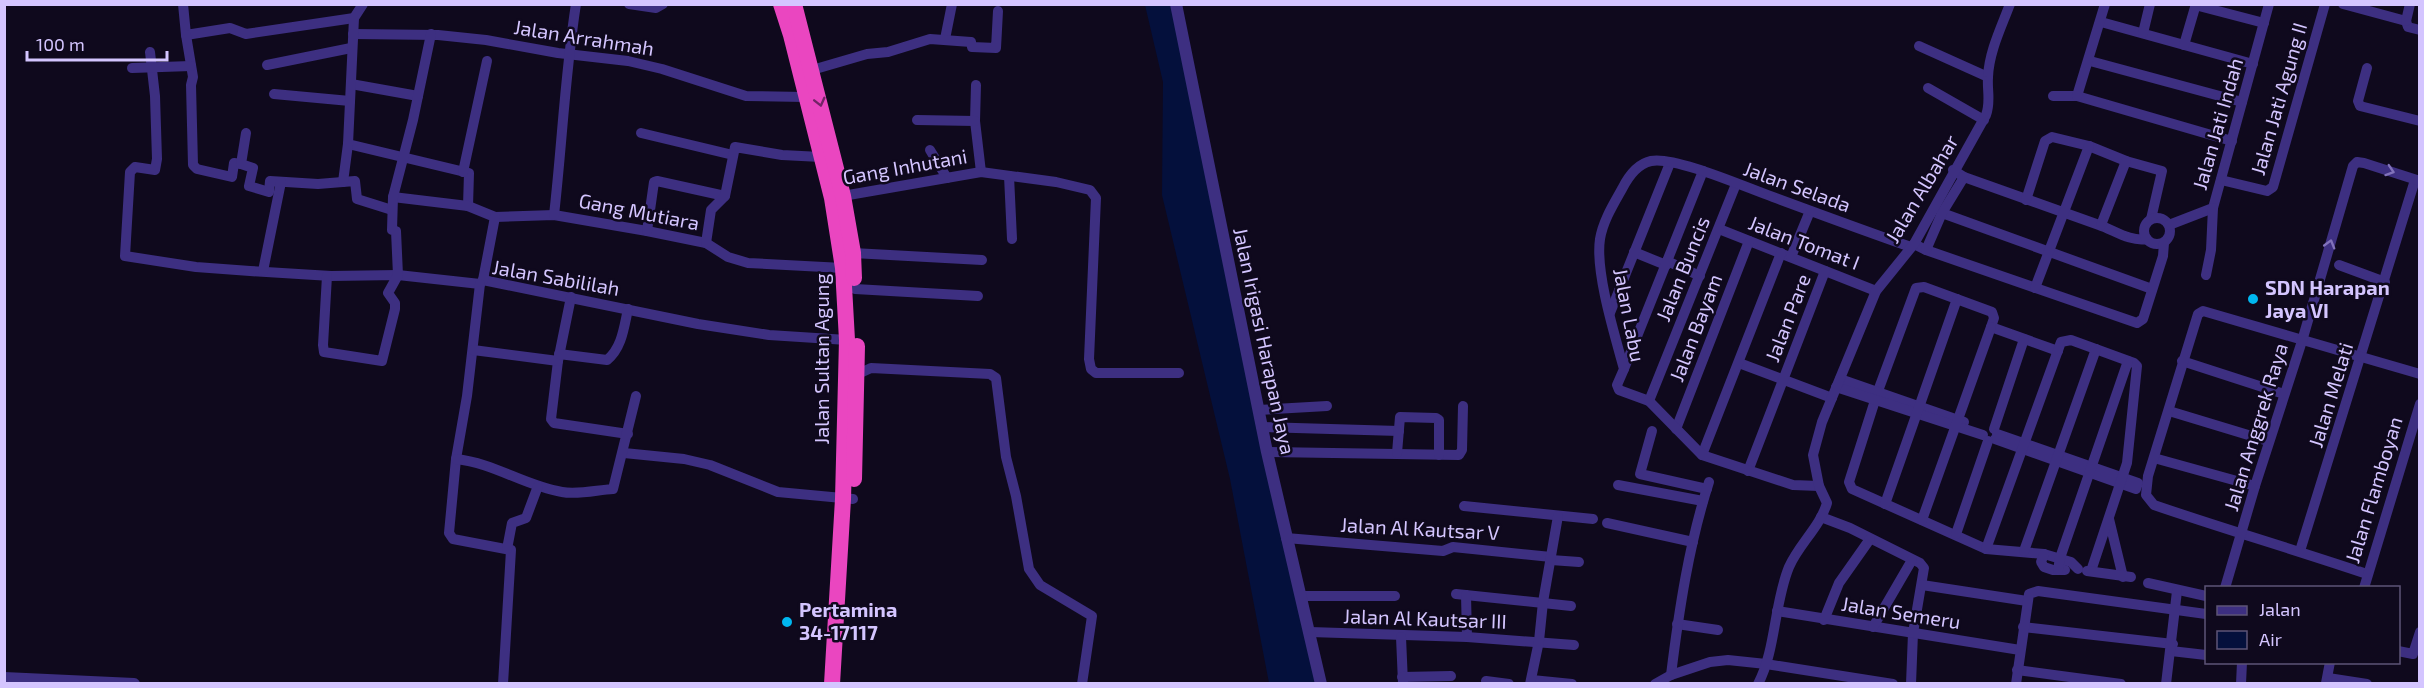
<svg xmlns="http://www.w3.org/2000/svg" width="2424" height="688" viewBox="0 0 2424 688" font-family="'Exo 2',sans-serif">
  <rect width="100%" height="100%" fill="#0f091d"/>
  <polygon fill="#04103c" points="1145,5 1176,5 1320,683 1269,683 1230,479 1162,195 1163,82"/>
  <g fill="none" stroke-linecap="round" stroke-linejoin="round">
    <g stroke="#3d2f81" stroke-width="10">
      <polyline points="183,4 186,35 230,28 246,34 354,18"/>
      <polyline points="629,4 656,8 663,4"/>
      <polyline points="2343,4 2406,21"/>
      <polyline points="2195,5 2264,23"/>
      <polyline points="2406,21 2408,27 2420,30"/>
      <polyline points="2406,21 2410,4"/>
      <polyline points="2101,22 2253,64"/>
      <polyline points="2143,33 2150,4"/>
      <polyline points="353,34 438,35 486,40 558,53 628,61 662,69 746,96 805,97"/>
      <polyline points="186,35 193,77 191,85 193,165 197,169 232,177 234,163 241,164"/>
      <polyline points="945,39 952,4"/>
      <polyline points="2184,45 2196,4"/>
      <polyline points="1919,46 1988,77"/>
      <polyline points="150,52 155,96 157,159 155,170 135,167 130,172 125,256 196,267 250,271 331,276 398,275 480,284 483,280 698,324 769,335 847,340"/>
      <polyline points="2090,61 2242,102"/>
      <polyline points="267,65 351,48"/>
      <polyline points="132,68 191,66"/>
      <polyline points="2367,68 2358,101 2360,106 2420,121"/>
      <polyline points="812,70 867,54 888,52 930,39 971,42 972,47 996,48 998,11"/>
      <polyline points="351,84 418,96"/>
      <polyline points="976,85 975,121 981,172"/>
      <polyline points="1928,88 1984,120"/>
      <polyline points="274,94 350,101"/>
      <polyline points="2053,96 2077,96 2232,141"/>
      <polyline points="2077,96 2105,4"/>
      <polyline points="917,120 975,121"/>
      <polyline points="246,133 241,164 253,168 249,186 269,192 270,181 318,184 355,181 357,199 392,210"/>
      <polyline points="641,133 733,155"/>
      <polyline points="348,144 469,173 468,206"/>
      <polyline points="930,150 947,178"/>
      <path d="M1953,170L1964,177C2009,193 2054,209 2099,225C2114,230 2130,242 2147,239"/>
      <polyline points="463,172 487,61"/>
      <polyline points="1009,176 1012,239"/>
      <polyline points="2221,180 2267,191 2273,187 2325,4"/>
      <polyline points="343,182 348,144 354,18 363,4"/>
      <polyline points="393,197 468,206 495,217 554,215 647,231 706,243 728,257 748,263 843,268"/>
      <polyline points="837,197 981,172 1056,182 1090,190 1096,198 1089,359 1091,369 1096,373 1179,373"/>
      <polyline points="2026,200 2045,141 2052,137 2089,146 2126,161 2162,171 2151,219"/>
      <polyline points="1942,213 2152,289"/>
      <path d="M554,215C562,145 565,74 576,4"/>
      <circle cx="2157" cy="231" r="13"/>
      <polyline points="2101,225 2126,161"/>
      <polyline points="2169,225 2213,208 2269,4"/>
      <polyline points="1719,229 1876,291"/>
      <polyline points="647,231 654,182 657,181 725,196"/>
      <polyline points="706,243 711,210 725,196 735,147 782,155 821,157"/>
      <polyline points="1914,244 1926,250 2137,323 2143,319 2163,256 2164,243"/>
      <polyline points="1926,250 1942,213 1964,177"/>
      <polyline points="1634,252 1666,265"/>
      <polyline points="853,253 982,260"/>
      <polyline points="1791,257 1810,211"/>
      <polyline points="1667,261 1700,276"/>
      <polyline points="2339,265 2385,282"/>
      <polyline points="263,271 281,182"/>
      <polyline points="2206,275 2211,250 2213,208"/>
      <polyline points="327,276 323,345 324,352 382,361 395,309 395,303 388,293 398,275 396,231 392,230 393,197 413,120 431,34"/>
      <polyline points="483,280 495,217"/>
      <polyline points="480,284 467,396 456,459 449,533 453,539 511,550 503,684"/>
      <polyline points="2035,288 2089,146"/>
      <polyline points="855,289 978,296"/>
      <polyline points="571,297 558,361 551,419 554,423 628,434"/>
      <polyline points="1610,313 1670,163"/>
      <polyline points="473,350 558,361"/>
      <polyline points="2058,351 1991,327 1994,318 1992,312 1924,287 1916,288 1878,391 1849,482 1852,489 1986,549 2044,554 2071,562 2078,569"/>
      <path d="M559,354L607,360C622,348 624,327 628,309"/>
      <polyline points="2182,361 2284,394"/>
      <polyline points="1739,363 1832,398"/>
      <polyline points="1624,369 1703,171"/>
      <polyline points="858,374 871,368 990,374 996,378 1006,457 1016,496 1029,569 1040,585 1092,616 1082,684"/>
      <polyline points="1840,379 1964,422"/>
      <polyline points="1836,387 1983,435"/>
      <polyline points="1649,401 1736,184"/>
      <polyline points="1259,410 1327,406"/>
      <polyline points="2169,411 2268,441"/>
      <polyline points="1262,427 1399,431"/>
      <polyline points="1676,429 1749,241"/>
      <polyline points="1994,429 2024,339"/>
      <polyline points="1652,431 1640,474 1707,489"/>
      <polyline points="1995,439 2136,489 2138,483 1997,434"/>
      <polyline points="1267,452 1459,455 1462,450 1463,406"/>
      <polyline points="624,453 684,459 710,465 778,492 853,499"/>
      <polyline points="1397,453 1400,417 1436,418 1439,420 1439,455"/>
      <polyline points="1702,455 1781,253"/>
      <polyline points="2154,458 2255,486"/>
      <path d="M456,459C494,463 525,486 562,492C578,495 597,490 613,489L636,396"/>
      <polyline points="1748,471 1825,271"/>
      <polyline points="1618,485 1703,501"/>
      <path d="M1819,486L1793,485L1702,455L1649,401L1619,390L1617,385L1624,369C1615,336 1595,272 1600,239C1603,221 1613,205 1622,189C1628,177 1637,164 1651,161C1675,156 1747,188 1773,197C1819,214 1865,231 1911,247"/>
      <polyline points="1885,504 1957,299"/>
      <polyline points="1464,506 1593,519"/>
      <polyline points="1821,517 1850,528 1920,563 1924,568 1913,633 1911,684"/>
      <polyline points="2109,519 2123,577"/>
      <polyline points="1922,520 1991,327"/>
      <polyline points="1607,523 1693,542"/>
      <polyline points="1956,534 1988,441"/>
      <polyline points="1286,538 1443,551 1453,547 1551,557"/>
      <polyline points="507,549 512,523 526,518 538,486"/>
      <polyline points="1986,549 2061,342 2071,340 2134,363 2137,366 2127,463 2091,571"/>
      <polyline points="2024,551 2096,349"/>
      <polyline points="2300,551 2415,180"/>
      <polyline points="2044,554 2041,562 2044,567 2053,570 2065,570"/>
      <polyline points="1551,560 1579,562"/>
      <polyline points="2058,570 2060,558 2128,361"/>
      <polyline points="2087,571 2131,577"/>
      <path d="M2367,574C2296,550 2224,529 2154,505L2146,495L2148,476L2198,314L2203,311L2420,374"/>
      <polyline points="2148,583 2206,596"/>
      <polyline points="1922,585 2027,601"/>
      <polyline points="2225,588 2255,486 2302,341 2353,166 2357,162 2364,163 2420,181"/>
      <polyline points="2364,588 2420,404"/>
      <polyline points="1456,594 1571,606"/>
      <polyline points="1466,595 1467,637"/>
      <polyline points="1301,596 1395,596"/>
      <polyline points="1777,611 2020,650"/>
      <polyline points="1824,620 1839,583 1870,539"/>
      <polyline points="1677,624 1718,630"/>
      <polyline points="1873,627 1912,560"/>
      <polyline points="2023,627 2173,644"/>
      <polyline points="1310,632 1467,637 1574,645"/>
      <polyline points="1401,637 1403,683"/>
      <polyline points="2171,651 2206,655"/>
      <polyline points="2398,651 2413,654 2420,632"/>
      <polyline points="2017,670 2121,684"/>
      <path d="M1671,675C1679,610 1689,544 1709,482"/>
      <polyline points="1402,677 1451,676"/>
      <polyline points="2328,678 2367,684"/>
      <polyline points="1532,680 1572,684"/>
      <polyline points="1486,681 1509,684"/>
      <polyline points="2326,683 2330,662"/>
      <polyline points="1530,684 1539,641 1543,602 1558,516"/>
      <polyline points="1655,684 1671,675 1710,662 1728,660 1766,664 1893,684"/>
      <path d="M1758,684C1776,650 1774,603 1789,567C1799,544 1820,527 1827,503L1819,486L1813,455L1822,422L1876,291L1914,244L1986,115C1991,102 1987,91 1988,77C1989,52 2001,28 2010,4"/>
      <polyline points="2016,684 2029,594 2038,591 2206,614"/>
      <polyline points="2166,684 2177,591"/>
      <polyline points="2241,684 2242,662"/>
    </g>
    <g stroke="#3d2f81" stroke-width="12">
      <polyline points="1176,4 1267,452 1321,684"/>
      <polyline points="4,678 134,684"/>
    </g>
    <g stroke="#ea46c0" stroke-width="16">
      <polyline points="781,4 791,35 832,198 843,268 847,340 843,499 832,684"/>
      <polyline points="794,4 843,196 853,253 854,278"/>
      <polyline points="854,479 857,346"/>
    </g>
  </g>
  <defs><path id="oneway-chevron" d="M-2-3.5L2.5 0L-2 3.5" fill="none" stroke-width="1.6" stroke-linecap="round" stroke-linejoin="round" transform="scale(1.5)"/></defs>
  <use stroke="#722466" href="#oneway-chevron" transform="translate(820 102) rotate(76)"/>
  <g stroke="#8172ba">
    <use href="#oneway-chevron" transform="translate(2390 171) rotate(18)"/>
    <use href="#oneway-chevron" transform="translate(2330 244) rotate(-74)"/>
  </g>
  <g fill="#00b7f0" stroke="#0f091d" stroke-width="2">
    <circle cx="2253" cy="299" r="6"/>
    <circle cx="787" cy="622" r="6"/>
  </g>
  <g text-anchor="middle" stroke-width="5" stroke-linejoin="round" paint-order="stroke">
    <g font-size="20" fill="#d4c5ff" stroke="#0f091d">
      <text transform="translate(584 38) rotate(9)" y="7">Jalan Arrahmah</text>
      <text transform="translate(2279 99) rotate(-74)" y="7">Jalan Jati Agung II</text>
      <text transform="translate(2218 124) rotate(-74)" y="7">Jalan Jati Indah</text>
      <text transform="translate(905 167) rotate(-10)" y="7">Gang Inhutani</text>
      <text transform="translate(1797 187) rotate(20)" y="7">Jalan Selada</text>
      <text transform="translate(1922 189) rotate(-59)" y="7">Jalan Albahar</text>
      <text transform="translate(639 212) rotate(11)" y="7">Gang Mutiara</text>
      <text transform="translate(1804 243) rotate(21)" y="7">Jalan Tomat I</text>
      <text transform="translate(1683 269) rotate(-68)" y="7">Jalan Buncis</text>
      <text transform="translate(556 278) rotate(10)" y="7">Jalan Sabililah</text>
      <text transform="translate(1629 315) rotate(79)" y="7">Jalan Labu</text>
      <text transform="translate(1788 318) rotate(-69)" y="7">Jalan Pare</text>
      <text transform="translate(1696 328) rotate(-69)" y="7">Jalan Bayam</text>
      <text transform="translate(1264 341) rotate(78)" y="7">Jalan Irigasi Harapan Jaya</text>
      <text transform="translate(822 359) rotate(-90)" y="7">Jalan Sultan Agung</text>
      <text transform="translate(2331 395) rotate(-73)" y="7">Jalan Melati</text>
      <text transform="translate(2256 427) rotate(-73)" y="7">Jalan Anggrek Raya</text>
      <text transform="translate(2374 490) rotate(-73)" y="7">Jalan Flamboyan</text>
      <text transform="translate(1420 529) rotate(3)" y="7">Jalan Al Kautsar V</text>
      <text transform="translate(1901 613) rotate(9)" y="7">Jalan Semeru</text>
      <text transform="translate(1425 619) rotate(2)" y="7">Jalan Al Kautsar III</text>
    </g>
    <g font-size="20" font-weight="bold" fill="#d4c5ff" stroke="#0f091d" text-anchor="start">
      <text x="2265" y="295">SDN Harapan<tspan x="2265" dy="23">Jaya VI</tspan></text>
      <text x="799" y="617">Pertamina<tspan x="799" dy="23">34-17117</tspan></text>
    </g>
  </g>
  <rect width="2424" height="688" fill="none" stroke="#d4c5ff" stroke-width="12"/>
  <rect x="2205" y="586" width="195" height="78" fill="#0f091d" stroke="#5e5477" stroke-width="1.5"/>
  <rect x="2217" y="606" width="30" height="9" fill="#3d2f81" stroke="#5e5477" stroke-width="1.5"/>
  <text x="2259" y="616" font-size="18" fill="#d4c5ff">Jalan</text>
  <rect x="2217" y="631" width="30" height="18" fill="#04103c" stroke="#5e5477" stroke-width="1.5"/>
  <text x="2259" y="646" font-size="18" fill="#d4c5ff">Air</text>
  <path d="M27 51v9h140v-9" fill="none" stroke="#d4c5ff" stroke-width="3"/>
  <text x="36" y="51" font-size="18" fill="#d4c5ff" stroke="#0f091d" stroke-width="4.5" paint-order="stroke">100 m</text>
</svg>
